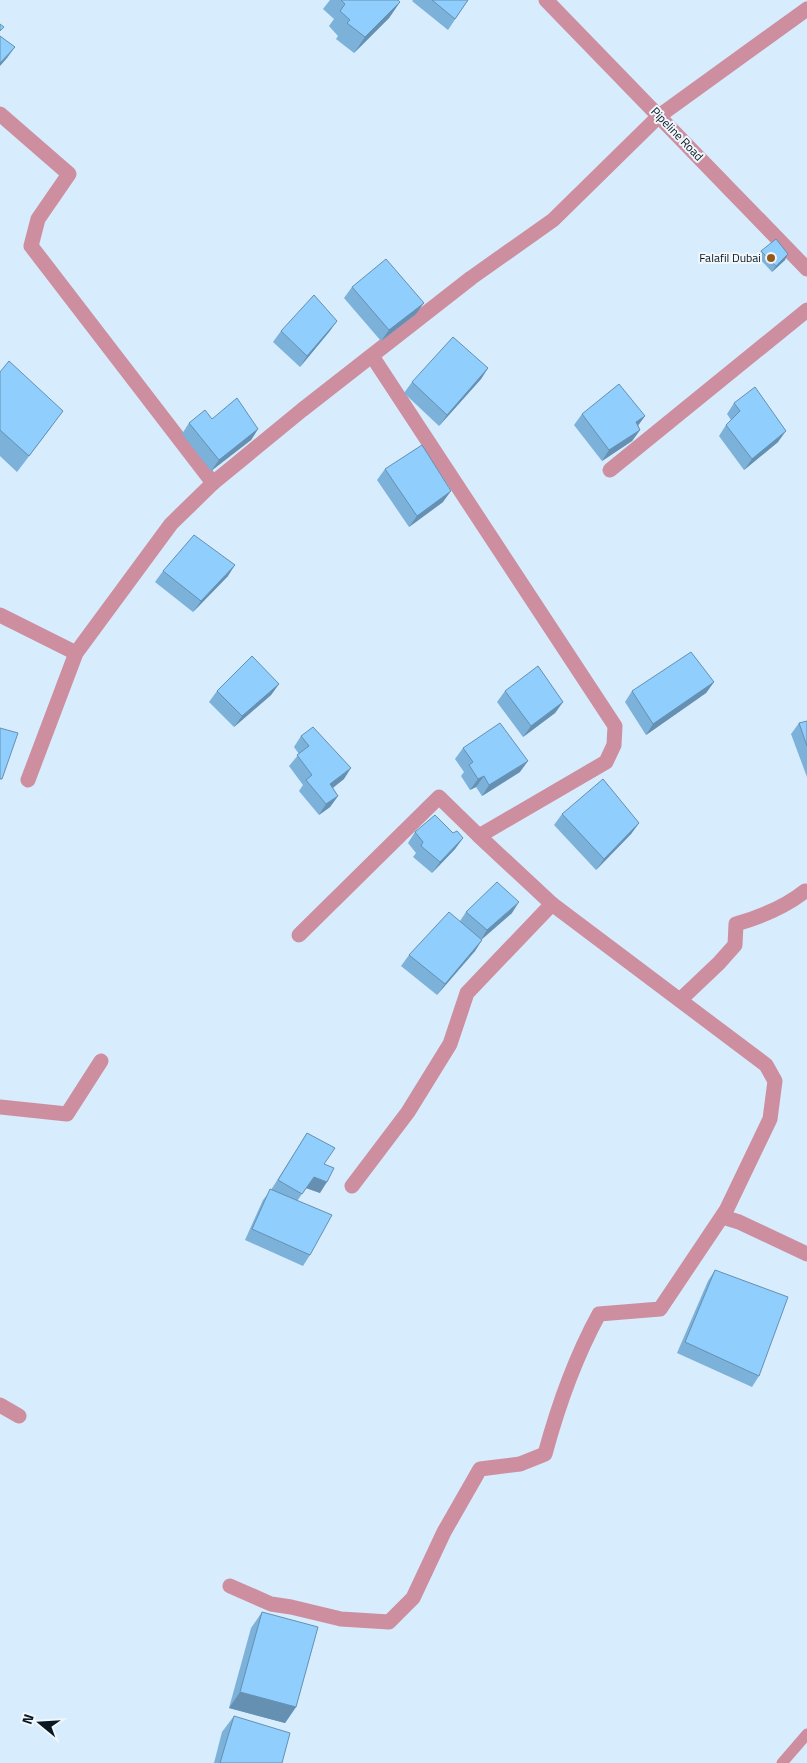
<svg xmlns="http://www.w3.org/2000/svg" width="807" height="1763" viewBox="0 0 807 1763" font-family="'Titillium Web',sans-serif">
  <rect width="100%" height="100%" fill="#d7ecfc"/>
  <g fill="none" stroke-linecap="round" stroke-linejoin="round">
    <polyline stroke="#cd8e9f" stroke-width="11" points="782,1763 807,1734"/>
    <g stroke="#cd8e9f" stroke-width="15">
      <polyline points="0,114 69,174 38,219 31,246 213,483"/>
      <polyline points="610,470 807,310"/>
      <polyline points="0,615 76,653"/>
      <polyline points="28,780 76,653 171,524 213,483 302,410 471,278 553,220 659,116 807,9"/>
      <polyline points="552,904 766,1065 775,1081 770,1119 723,1217 739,1222 807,1254"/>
      <polyline points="299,935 439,797 479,836"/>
      <path d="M680,1000L719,963L735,945L736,924C760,917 785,907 805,891"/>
      <polyline points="0,1107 67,1114 101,1061"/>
      <polyline points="352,1186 408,1112 450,1044 467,993 552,904 479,836 606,762 614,745 615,726 372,356"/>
      <polyline points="0,1405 19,1416"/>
      <path d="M230,1586L271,1604L291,1607L341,1619L389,1622L413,1598L444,1532L480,1469L520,1464L545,1454C558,1406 575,1358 599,1314L660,1309L725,1212"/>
    </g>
    <polyline stroke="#cd8e9f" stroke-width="15" points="546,0 807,269"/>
  </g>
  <g fill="#7cb1da">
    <polygon points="330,0 398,0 400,2 389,18 354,53 336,39 338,36 329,26 334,19 323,9"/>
    <polygon points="413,0 468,0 448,30 412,1"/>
    <polygon points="761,251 785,260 772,272 757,256"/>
    <polygon points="352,287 416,314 381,341 344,298"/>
    <polygon points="337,321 329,332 300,367 273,342 281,331"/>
    <polygon points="488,368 481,379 439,426 404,393 412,382"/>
    <polygon points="0,372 52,426 17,472 0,456"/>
    <polygon points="734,403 778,442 744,470 719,436 726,425 731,420 727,414"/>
    <polygon points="582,414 645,416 638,425 640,430 632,441 602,461 574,425"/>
    <polygon points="189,423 258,429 251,440 211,471 182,434"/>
    <polygon points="385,469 443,502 409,527 377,480"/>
    <polygon points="163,571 228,576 193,612 155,582"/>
    <polygon points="714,682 706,693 646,735 625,702 632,691"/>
    <polygon points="279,684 271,695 234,727 209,702 217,691"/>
    <polygon points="505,691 563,702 555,713 523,737 497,702"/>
    <polygon points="807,721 807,777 791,734 799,723"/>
    <polygon points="301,736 344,779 333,788 338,796 330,807 319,815 299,791 303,785 289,766 299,754 294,747"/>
    <polygon points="463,748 520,772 482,796 476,787 470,790 461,776 464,772 455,759"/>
    <polygon points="562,814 639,823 631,834 596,870 554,825"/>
    <polygon points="415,832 453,833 463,838 455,849 432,873 413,857 416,853 408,843"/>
    <polygon points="466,912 512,913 481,939 482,940 475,951 437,995 401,966 409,955 460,921"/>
    <polygon points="307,1133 320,1193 306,1188 297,1201 310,1255 303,1266 245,1240 263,1200 271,1190"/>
    <polygon points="715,1270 759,1376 752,1387 677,1353 708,1281"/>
    <polygon points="262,1612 296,1707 285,1723 229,1708 251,1628"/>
    <polygon points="234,1716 282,1763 214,1763 222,1732"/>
  </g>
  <g fill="#6590b1">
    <polygon points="400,2 389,18 354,53 365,37"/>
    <polygon points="15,47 7,58 0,66 0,63"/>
    <polygon points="788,254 785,260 772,272 776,266"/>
    <polygon points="424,303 416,314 381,341 389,330"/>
    <polygon points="337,321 329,332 300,367 307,356"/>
    <polygon points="488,368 481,379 439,426 447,415"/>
    <polygon points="645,416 637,427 636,422"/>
    <polygon points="258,429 251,440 211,471 219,460"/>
    <polygon points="640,430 632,441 602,461 609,450"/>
    <polygon points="786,431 778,442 744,470 752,459"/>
    <polygon points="451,491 443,502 409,527 417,516"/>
    <polygon points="235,565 228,576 193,612 201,601"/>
    <polygon points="714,682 706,693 646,735 653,724"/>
    <polygon points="279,684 271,695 234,727 242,716"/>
    <polygon points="563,702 555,713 523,737 531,726"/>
    <polygon points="528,761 520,772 482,796 489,785"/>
    <polygon points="351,768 344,779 323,795 330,784"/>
    <polygon points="484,776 476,787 470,790 478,779"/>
    <polygon points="338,796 330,807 319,815 326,804"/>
    <polygon points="639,823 631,834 596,870 604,859"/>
    <polygon points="463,838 455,849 432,873 440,862"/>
    <polygon points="519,902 512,913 480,941 487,930"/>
    <polygon points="482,940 475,951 437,995 445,984"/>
    <polygon points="314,1177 327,1182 320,1193 306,1188 294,1205"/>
    <polygon points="240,1692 296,1707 285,1723 229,1708"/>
  </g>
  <g fill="#90cefd" stroke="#6590b1">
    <polygon points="341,0 398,0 400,2 365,37 347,23 350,20 340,11 345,4"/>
    <polygon points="432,0 468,0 455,19"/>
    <polygon points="0,24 4,27 0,31"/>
    <polygon points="0,36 15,47 0,63"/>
    <polygon points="776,239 788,254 776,266 761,251"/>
    <polygon points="386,259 424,303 389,330 352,287"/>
    <polygon points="314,295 337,321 307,356 281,331"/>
    <polygon points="453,337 488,368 447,415 412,382"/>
    <polygon points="9,361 63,411 29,456 0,430 0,372"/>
    <polygon points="619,384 645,416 636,422 640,430 609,450 582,414"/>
    <polygon points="755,387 786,431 752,459 726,425 740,411 734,403"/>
    <polygon points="237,398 258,429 219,460 189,423 205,410 212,419"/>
    <polygon points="422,445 451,491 417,516 385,469"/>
    <polygon points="194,535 235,565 201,601 163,571"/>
    <polygon points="691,652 714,682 653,724 632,691"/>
    <polygon points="252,656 279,684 242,716 217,691"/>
    <polygon points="538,666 563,702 531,726 505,691"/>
    <polygon points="807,721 807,746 799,723"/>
    <polygon points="500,723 528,761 489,785 484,776 478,779 469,765 473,762 463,748"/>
    <polygon points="313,727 351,768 330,784 338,796 326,804 306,780 312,775 297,755 309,746 301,736"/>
    <polygon points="0,728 18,733 2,779 0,779"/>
    <polygon points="603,779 639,823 604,859 562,814"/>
    <polygon points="435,815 453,833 457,831 463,838 440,862 421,846 423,842 415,832"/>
    <polygon points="497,882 519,902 487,930 466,912"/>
    <polygon points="449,912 482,940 445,984 409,955"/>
    <polygon points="307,1133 335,1148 324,1164 334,1168 327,1182 314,1177 302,1194 278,1180"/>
    <polygon points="270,1189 332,1215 310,1255 252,1229"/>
    <polygon points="715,1270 788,1297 759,1376 685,1342"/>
    <polygon points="262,1612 318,1627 296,1707 240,1692"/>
    <polygon points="234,1716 290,1733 282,1763 220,1763"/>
  </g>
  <circle fill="#945819" stroke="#f0f7fc" stroke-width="2" cx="771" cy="258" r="5"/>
  <g text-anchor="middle" stroke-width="4" stroke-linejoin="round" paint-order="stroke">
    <g font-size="12" fill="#0b1821" stroke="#f0f7fc">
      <text transform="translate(677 134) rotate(46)" y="4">Pipeline Road</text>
    </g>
    <g font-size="12" fill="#0b1821" stroke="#f0f7fc" text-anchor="end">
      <text x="761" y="262">Falafil Dubai</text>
    </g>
  </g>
  <g transform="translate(40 1723) rotate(288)" stroke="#f0f7fc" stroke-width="4" paint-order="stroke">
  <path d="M0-4L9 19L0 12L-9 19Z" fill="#0b1821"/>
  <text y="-8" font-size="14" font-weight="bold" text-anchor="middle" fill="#0b1821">N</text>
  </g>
</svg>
